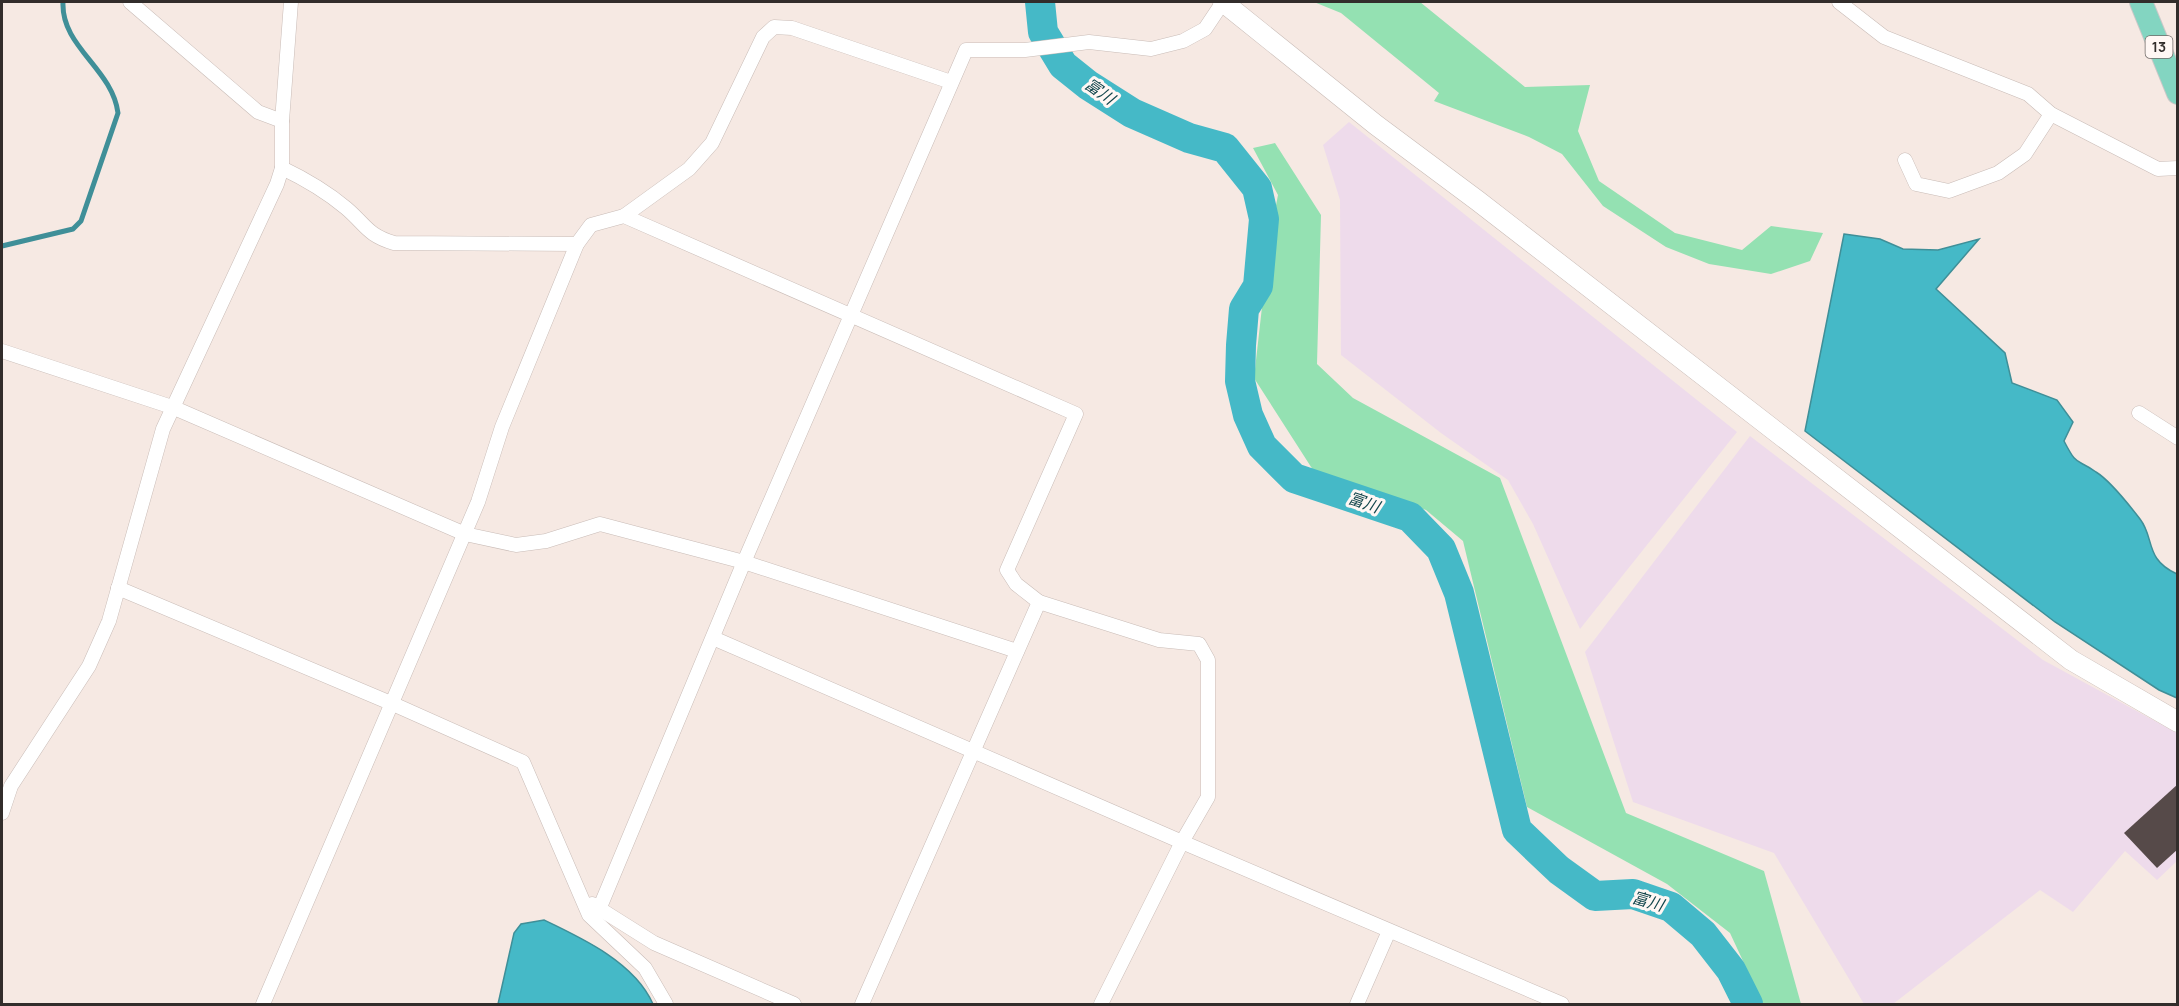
<svg xmlns="http://www.w3.org/2000/svg" width="2179" height="1006" viewBox="0 0 2179 1006" font-family="Manrope,'Noto Sans JP',sans-serif">
  <rect width="100%" height="100%" fill="#f6e9e3"/>
  <g fill="#eedbeb">
    <polygon points="1349,122 1737,432 1580,629 1533,524 1508,480 1441,433 1341,355 1340,200 1323,145"/>
    <polygon points="1750,436 2043,660 2177,733 2177,861 2157,880 2125,851 2073,912 2040,890 1893,1004 1864,1004 1774,853 1633,802 1585,652"/>
  </g>
  <g fill="#94e1b2">
    <polygon points="1314,2 1420,2 1525,87 1590,85 1578,131 1599,181 1675,233 1742,250 1771,226 1823,233 1810,261 1771,274 1709,264 1666,247 1603,206 1562,154 1529,137 1434,101 1439,93 1341,13"/>
    <polygon points="1275,143 1321,215 1317,364 1353,398 1500,478 1626,813 1764,871 1801,1004 1763,1004 1730,933 1667,884 1527,807 1463,541 1426,510 1313,470 1254,378 1270,236 1278,195 1253,148"/>
  </g>
  <g fill="#45b9c7" stroke="#3f8f98" stroke-width="1.5">
    <path d="M1844,234L1880,239L1903,249L1938,250L1979,239L1936,289L2005,353L2012,383L2057,400L2073,422L2064,441C2078,468 2075,457 2096,472C2109,480 2130,506 2140,519C2155,538 2144,559 2177,574V698L2159,690L2055,622L1805,431Z"/>
    <path d="M544,920C584,939 635,963 653,1004H498L514,933L521,924Z"/>
  </g>
  <g fill="none" stroke-linecap="round" stroke-linejoin="round">
    <path stroke="#3f8f98" stroke-width="5" d="M2,246L73,229L81,221L118,113C112,68 61,47 63,2"/>
    <polyline stroke="#45b9c7" stroke-width="30" points="1040,2 1043,32 1063,65 1088,85 1132,113 1189,138 1225,148 1257,188 1264,219 1258,286 1244,309 1241,345 1240,381 1248,415 1262,446 1294,478 1410,517 1441,549 1459,593 1517,830 1559,870 1595,896 1633,894 1671,907 1703,934 1731,970 1748,1004"/>
  </g>
  <polygon fill="#564a49" points="2178,784 2178,849 2157,868 2124,833"/>
  <g fill="none" stroke-linecap="round" stroke-linejoin="round">
    <defs>
      <g id="street">
        <polyline points="130,2 258,112 282,121"/>
        <polyline points="1839,2 1884,37 2028,94 2051,114 2158,169 2178,168"/>
        <polyline points="1905,160 1916,184 1949,191 1998,173 2025,154 2051,114"/>
        <path d="M282,168C305,179 327,192 346,208C366,225 367,235 394,243L577,244L591,225L624,216L1076,414L1007,570L1016,584L1039,602L862,1004"/>
        <polyline points="624,216 689,169 712,143 763,37 774,27 792,28 951,82"/>
        <polyline points="2,351 172,407 465,534 516,545 546,541 600,524 744,562 1017,651"/>
        <polyline points="2139,413 2178,438"/>
        <polyline points="118,588 393,704 523,762 589,915 645,968 666,1004"/>
        <polyline points="1039,602 1159,640 1199,644 1208,660 1208,797 1182,842 1101,1004"/>
        <polyline points="713,638 1182,842 1562,1004"/>
        <polyline points="2,813 11,786 89,666 109,621 163,429 277,184 282,168 282,121 291,2"/>
        <polyline points="592,904 654,943 794,1004"/>
        <polyline points="600,907 744,562 966,50 1025,50 1089,42 1151,49 1183,41 1205,29 1223,2"/>
        <polyline points="263,1004 478,502 502,427 577,244"/>
        <polyline points="1357,1004 1389,931"/>
      </g>
      <polyline id="secondary" points="1223,2 1376,125 1478,201 2071,660 2178,722"/>
      <polyline id="primary" points="2141,2 2178,93"/>
    </defs>
    <use href="#street" stroke="#c9bcb7" stroke-width="15"/>
    <use href="#secondary" stroke="#c9bcb7" stroke-width="21"/>
    <use href="#primary" stroke="#cac8c8" stroke-width="24"/>
    <use href="#street" stroke="#fff" stroke-width="14"/>
    <use href="#secondary" stroke="#fff" stroke-width="20"/>
    <use href="#primary" stroke="#83d5c1" stroke-width="22"/>
  </g>
  <g text-anchor="middle" stroke-width="6" stroke-linejoin="round" paint-order="stroke">
    <rect fill="#fff7f4" stroke="#706a67" stroke-width="1.5" x="2145.5" y="36" width="27" height="22" rx="4.5"/>
    <g font-size="14" font-weight="bold" fill="#322d2b">
      <text x="2159" y="52">13</text>
    </g>
    <g font-size="16" font-style="italic" fill="#12464c" stroke="#fff7f4">
      <text transform="translate(1100 91) rotate(35)" y="6">富川</text>
      <text transform="translate(1364 502) rotate(19)" y="6">富川</text>
      <text transform="translate(1648 901) rotate(16)" y="6">富川</text>
    </g>
  </g>
  <rect width="2179" height="1006" fill="none" stroke="#322d2b" stroke-width="6"/>
</svg>
